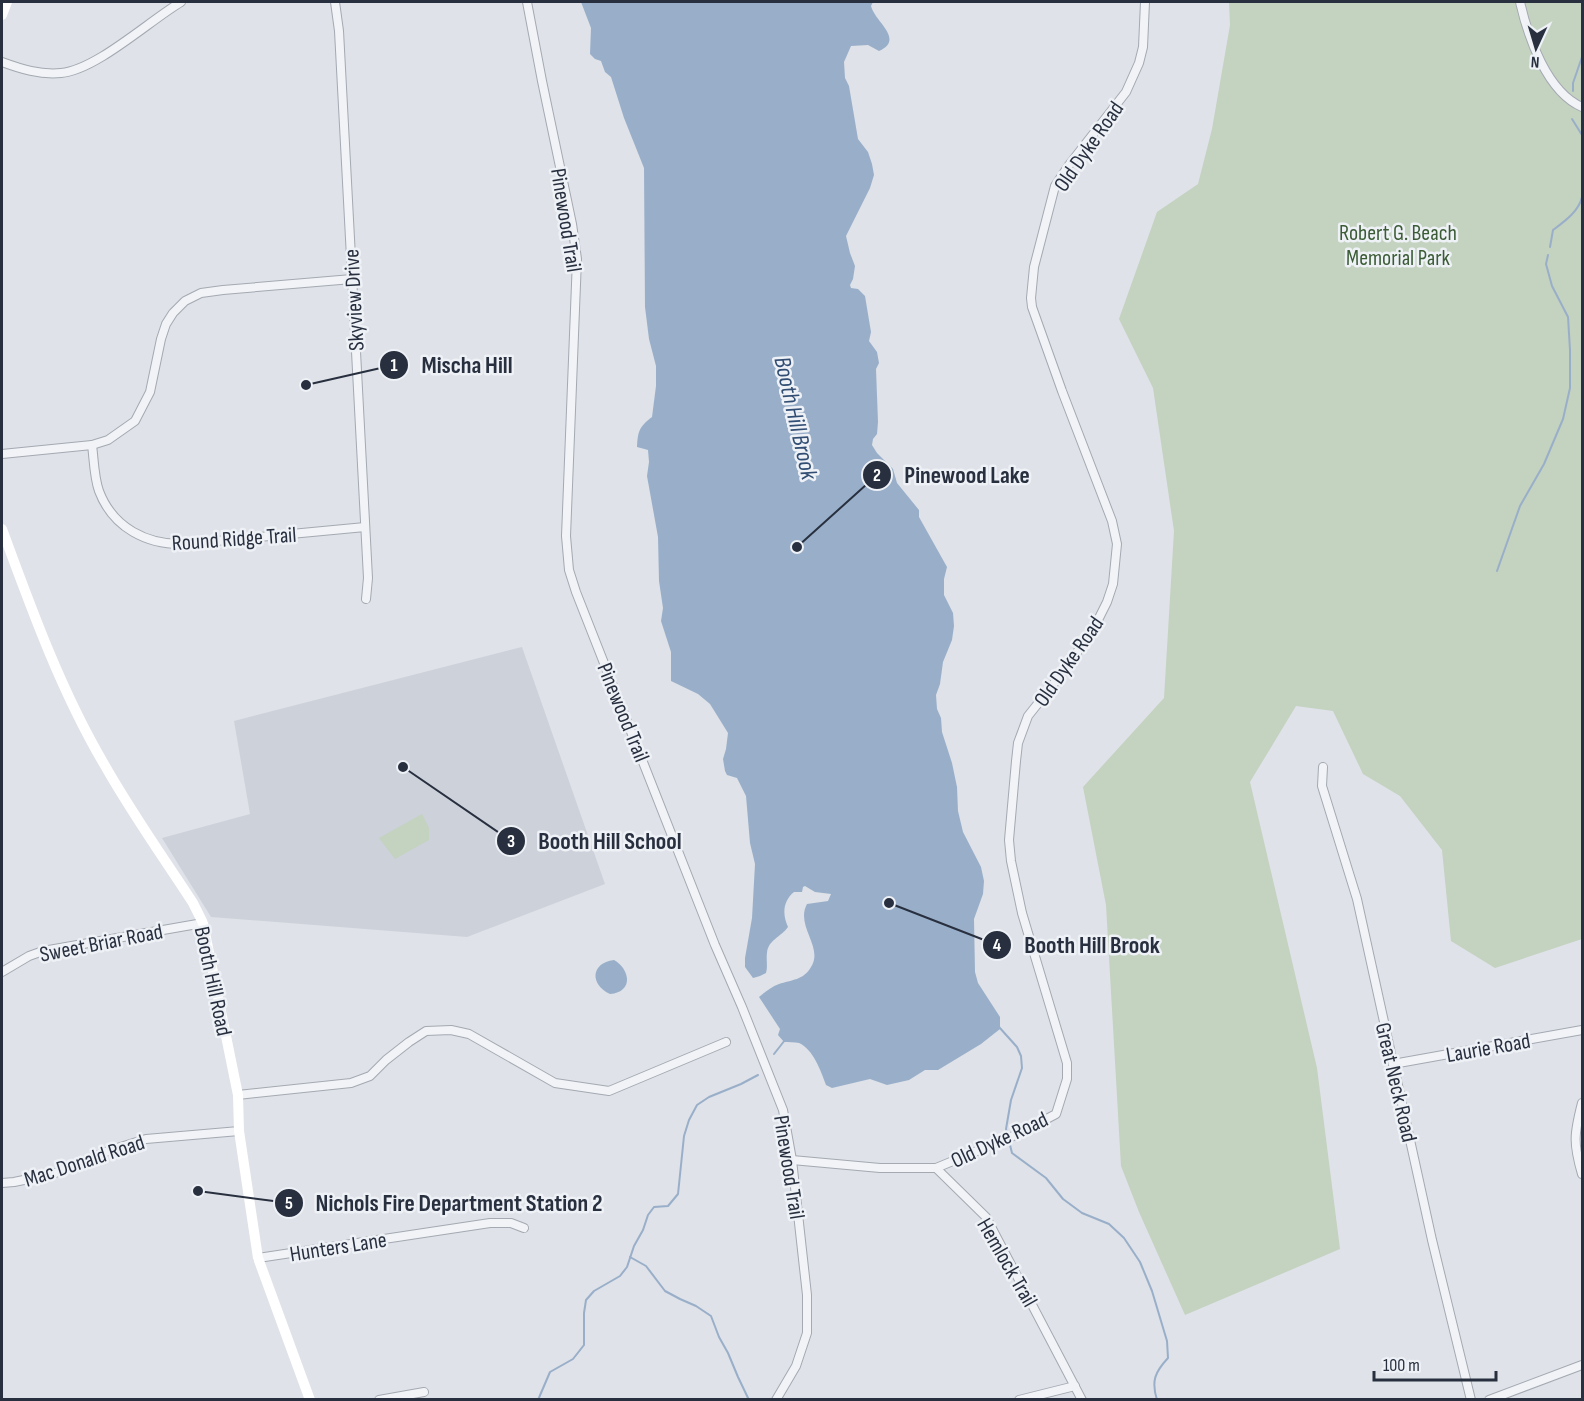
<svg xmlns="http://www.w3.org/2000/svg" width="1584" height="1401" viewBox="0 0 1584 1401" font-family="'Sofia Sans Condensed',sans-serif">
  <rect width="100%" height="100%" fill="#dfe2e8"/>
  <polygon fill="#cdd1da" points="522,647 605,884 467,937 211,917 162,838 250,814 234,721"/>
  <g fill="#c4d2c0">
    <polygon points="1229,2 1582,2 1582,939 1495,968 1451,941 1442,850 1400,796 1363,774 1333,711 1296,706 1250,782 1317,1068 1340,1249 1185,1315 1139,1212 1121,1166 1106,905 1083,787 1164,698 1174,531 1153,388 1119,319 1157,212 1198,184 1212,129 1230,25"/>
    <polygon points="422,814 429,828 429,840 395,859 379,838"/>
  </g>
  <g fill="#99afc9">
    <path d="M581,2H873L871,6C875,22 905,39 879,51L868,45L851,46L844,62L845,78L849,86L858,139L868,152L872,164L874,175L870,188L846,236L850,253L855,266L853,279L850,285L851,288L858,289L865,296L871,332L869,341L877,352L879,363L876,369L878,422L877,434L873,439L872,445L877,453L893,469L897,483L919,510V517L947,567L944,579V595L953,613L954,626L952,640L943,662L940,684L936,695L937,709L941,718L942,732L952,763L957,787L958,811L963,832L981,867L984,881L983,894L974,919L975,972L978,983L1000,1017V1029L981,1044L938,1070H925L909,1080L887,1085L870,1079L832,1088L826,1085C821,1071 813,1049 799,1043C795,1042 788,1042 784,1042L778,1035L780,1029L759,997C765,992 771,987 779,984C791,980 804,980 811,967C824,947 795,926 807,904L828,901L831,894L815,892L805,886L803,887L802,892H794C783,901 782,914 788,927C781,937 768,940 767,953C766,960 768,966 766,973L760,976L753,978L745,967V958L752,918L755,864L750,843L746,796L737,778L727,775L725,771L723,759L726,749L728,733L710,704L698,694L671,681V652L661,621L663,608L659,581L658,537L647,476L649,462L648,450L637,447C638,431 639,427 652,417L656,386V366L649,339L645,307L644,168L624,118L611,77L605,72L601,61L595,59L590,54L591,28Z"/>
    <path d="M614,960C630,969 634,992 610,994C590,985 590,963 614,960Z"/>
  </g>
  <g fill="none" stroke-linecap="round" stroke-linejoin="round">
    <g stroke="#99afc9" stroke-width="2">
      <polyline points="1573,91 1573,83 1582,57"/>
      <polyline points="1572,119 1582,135"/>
      <path d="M1550,247L1553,230C1565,221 1579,211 1582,197"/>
      <polyline points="1497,571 1520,506 1544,464 1563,419 1570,388 1570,350 1568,317 1552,286 1546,264 1548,255"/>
      <path d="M999,1027L1017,1047L1021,1056L1022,1068L1011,1100L1006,1129L1012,1153L1046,1178L1063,1199L1082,1213L1109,1224L1124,1238L1140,1262L1152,1291L1167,1341L1168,1358C1155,1372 1151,1381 1157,1400"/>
      <polyline points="774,1054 785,1040"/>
      <polyline points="630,1257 646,1266 665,1291 680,1299 696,1306 711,1316 719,1337 728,1353 738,1377 749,1400"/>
      <polyline points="538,1400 550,1372 573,1359 584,1345 584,1313 586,1300 594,1291 620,1276 627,1267 634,1246 643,1230 648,1215 654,1207 668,1206 678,1194 684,1136 689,1120 697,1105 709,1097 741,1084 758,1075"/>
    </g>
    <defs>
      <g id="street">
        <polyline points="335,2 339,31 368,578 366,599"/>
        <polyline points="527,2 542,81 572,224 577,259 566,536 569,570 576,592 715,945 742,1007 783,1110 792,1160 807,1295 807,1333 796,1366 776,1400"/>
        <path d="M1520,2C1528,37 1547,92 1582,107"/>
        <path d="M2,62C21,69 40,75 61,73C96,70 149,21 181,2"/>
        <path d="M92,445C94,460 94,477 99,491C113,528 147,545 184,544L365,527"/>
        <polyline points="2,454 92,445 108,440 135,421 150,392 161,339 166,324 173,313 185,301 201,293 223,290 352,279"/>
        <polyline points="1323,767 1322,786 1357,899 1432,1240 1471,1400"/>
        <polyline points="2,972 29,956 43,951 203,923"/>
        <polyline points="1393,1064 1582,1030"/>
        <polyline points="238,1095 351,1083 370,1076 386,1060 409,1042 426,1031 451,1030 469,1034 555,1083 609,1091 726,1042"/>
        <path d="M1582,1103C1574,1134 1573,1143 1582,1174"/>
        <polyline points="792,1160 880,1168 936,1168 986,1217 1082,1400"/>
        <polyline points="936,1168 1018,1134 1056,1114 1067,1079 1067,1063 1022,913 1011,861 1009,840 1016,761 1018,743 1028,716 1071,662 1099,618 1107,602 1113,584 1117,544 1112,521 1062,391 1032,307 1031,298 1034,267 1055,186 1069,165 1126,92 1139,63 1143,47 1145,2"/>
        <polyline points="2,1183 14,1182 53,1174 108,1151 146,1139 239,1131"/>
        <polyline points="258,1258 490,1223 511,1223 524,1228"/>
        <polyline points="379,1400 424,1392"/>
        <polyline points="1019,1400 1075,1386"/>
        <polyline points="1489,1400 1582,1365"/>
      </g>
    </defs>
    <use href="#street" stroke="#a4a9b2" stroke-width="10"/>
    <use href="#street" stroke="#f1f3f6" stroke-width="8"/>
    <g stroke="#fff" stroke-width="10">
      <polyline points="2,15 7,2"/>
      <path d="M2,529C31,608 61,691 104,764C131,812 163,857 193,903L203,923L238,1095L239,1131L258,1258L310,1400"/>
    </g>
  </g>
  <g text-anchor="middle" stroke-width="5" stroke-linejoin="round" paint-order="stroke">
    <g font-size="22" fill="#28303f" stroke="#eef1f6">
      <text transform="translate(1088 146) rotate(-55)" y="8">Old Dyke Road</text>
      <text transform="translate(567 220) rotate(81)" y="8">Pinewood Trail</text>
      <text transform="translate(353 300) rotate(-93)" y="8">Skyview Drive</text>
      <text transform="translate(234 538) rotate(-4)" y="8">Round Ridge Trail</text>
      <text transform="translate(1068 661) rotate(-55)" y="8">Old Dyke Road</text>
      <text transform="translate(624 712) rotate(68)" y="8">Pinewood Trail</text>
      <text transform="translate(101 942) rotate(-11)" y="8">Sweet Briar Road</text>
      <text transform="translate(214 981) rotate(78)" y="8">Booth Hill Road</text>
      <text transform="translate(1488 1047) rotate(-10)" y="8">Laurie Road</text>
      <text transform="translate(1397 1082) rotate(77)" y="8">Great Neck Road</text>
      <text transform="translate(999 1139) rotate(-25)" y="8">Old Dyke Road</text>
      <text transform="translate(84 1160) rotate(-18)" y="8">Mac Donald Road</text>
      <text transform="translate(790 1167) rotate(81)" y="8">Pinewood Trail</text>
      <text transform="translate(338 1246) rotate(-9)" y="8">Hunters Lane</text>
      <text transform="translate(1008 1262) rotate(60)" y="8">Hemlock Trail</text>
    </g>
    <g font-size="22" fill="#3b5b35" stroke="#eef1f6">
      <text x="1398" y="240">Robert G. Beach<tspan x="1398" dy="25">Memorial Park</tspan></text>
    </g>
    <g font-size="24" font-style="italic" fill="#314d73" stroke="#eef1f6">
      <text transform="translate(796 418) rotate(77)" y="8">Booth Hill Brook</text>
    </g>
  </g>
  <path fill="none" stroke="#28303f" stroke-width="2" d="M306 385L394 365M797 547L877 475M403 767L511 841M889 903L997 945M198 1191L289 1203"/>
  <g fill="#28303f" stroke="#eef1f6" stroke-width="2">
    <circle cx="306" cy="385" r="6"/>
    <circle cx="797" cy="547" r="6"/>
    <circle cx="403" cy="767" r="6"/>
    <circle cx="889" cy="903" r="6"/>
    <circle cx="198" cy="1191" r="6"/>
    <circle cx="394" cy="365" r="15"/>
    <circle cx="877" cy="475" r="15"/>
    <circle cx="511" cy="841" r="15"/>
    <circle cx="997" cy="945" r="15"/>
    <circle cx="289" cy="1203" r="15"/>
  </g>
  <g font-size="18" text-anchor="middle" font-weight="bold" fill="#fff">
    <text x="394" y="371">1</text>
    <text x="877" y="481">2</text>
    <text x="511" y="847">3</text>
    <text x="997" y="951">4</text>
    <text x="289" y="1209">5</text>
  </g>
  <g font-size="24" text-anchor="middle" font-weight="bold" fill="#28303f" stroke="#eef1f6" stroke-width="5" stroke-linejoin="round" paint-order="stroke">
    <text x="467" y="373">Mischa Hill</text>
    <text x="967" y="483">Pinewood Lake</text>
    <text x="610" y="849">Booth Hill School</text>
    <text x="1092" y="953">Booth Hill Brook</text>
    <text x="459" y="1211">Nichols Fire Department Station 2</text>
  </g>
  <rect width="1584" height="1401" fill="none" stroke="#28303f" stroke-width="6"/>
  <g transform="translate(1536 48) rotate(184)" stroke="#eef1f6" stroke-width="4.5" paint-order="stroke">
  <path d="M0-4.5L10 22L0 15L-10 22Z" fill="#28303f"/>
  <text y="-9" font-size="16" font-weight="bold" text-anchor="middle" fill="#28303f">N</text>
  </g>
  <path d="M1374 1371v9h122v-9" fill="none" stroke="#28303f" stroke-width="3"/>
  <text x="1383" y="1371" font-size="18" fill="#28303f" stroke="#eef1f6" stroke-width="4.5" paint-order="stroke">100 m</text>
</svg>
